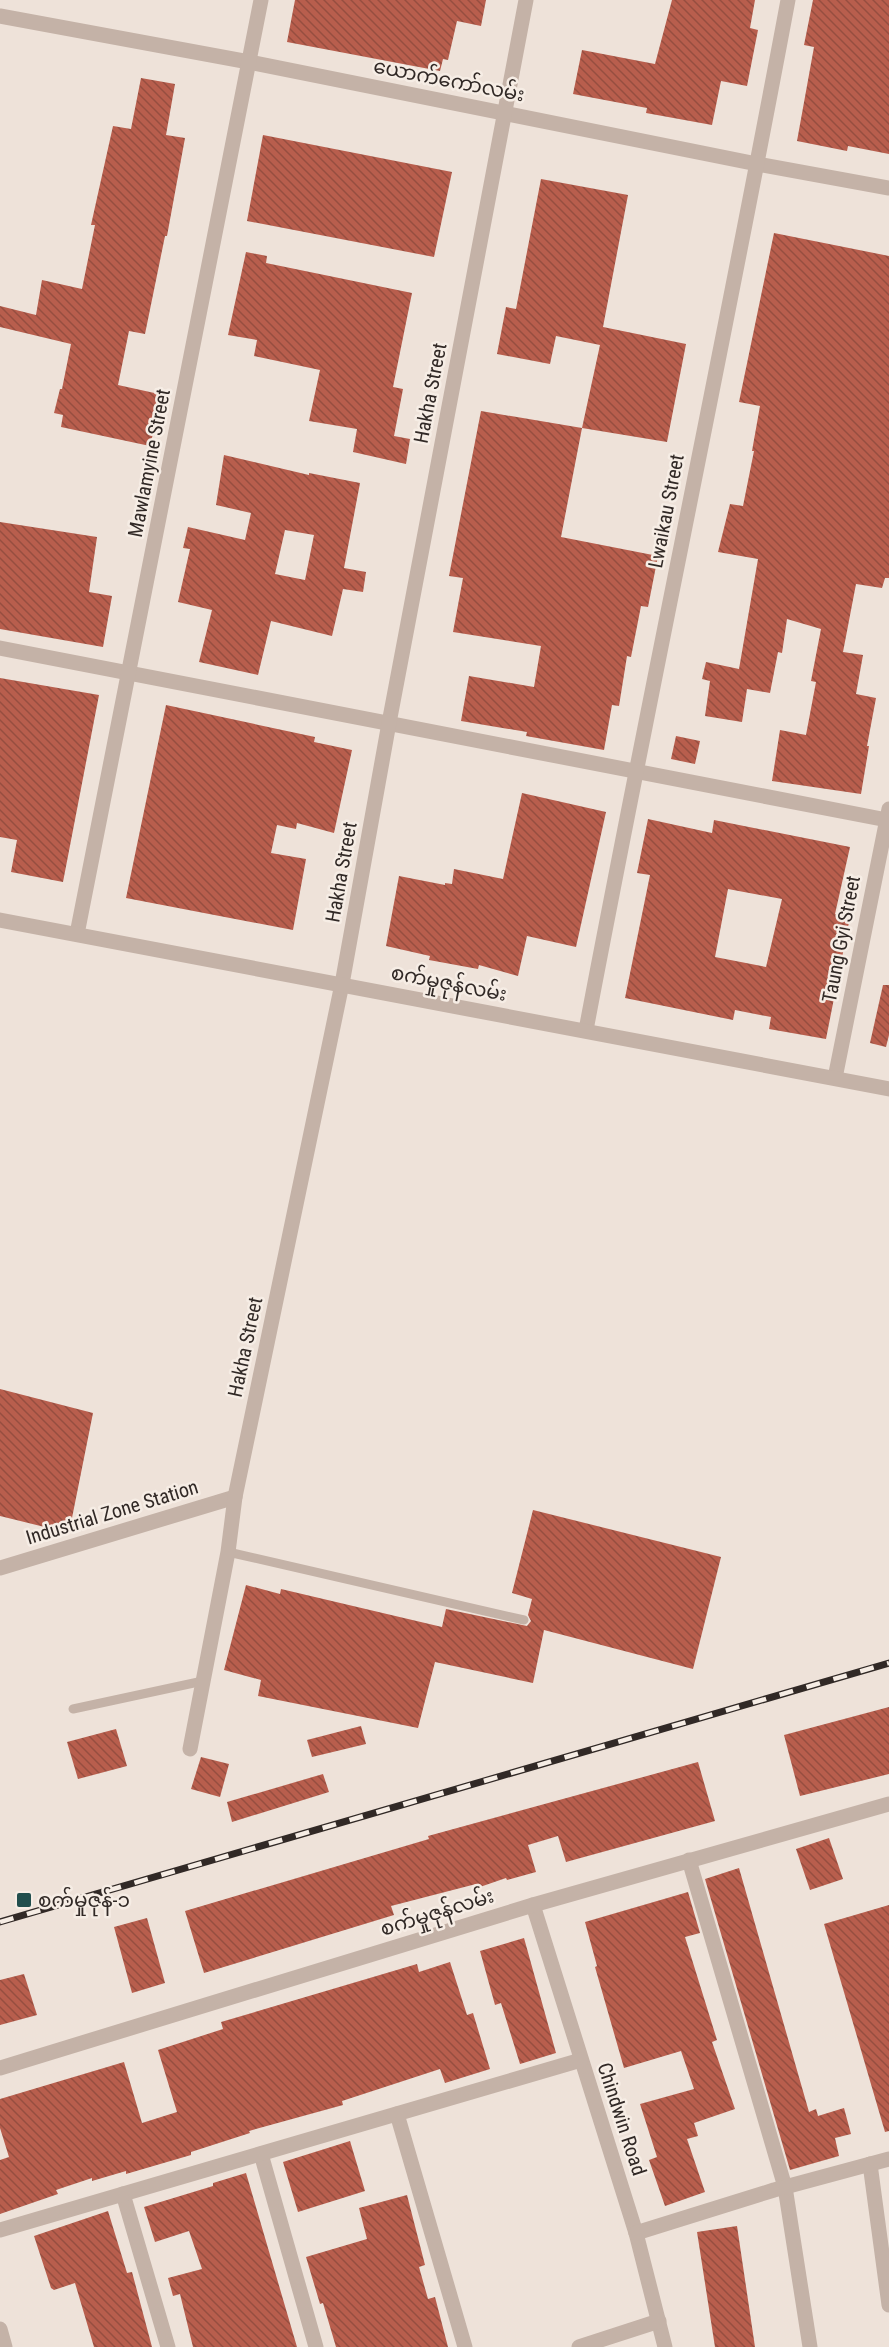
<svg xmlns="http://www.w3.org/2000/svg" width="889" height="2347" viewBox="0 0 889 2347" font-family="'Roboto Condensed','Noto Sans Myanmar',sans-serif">
  <defs>
    <pattern id="building-back-hatch" width="6" height="6" patternUnits="userSpaceOnUse" patternTransform="scale(1.5)"><rect width="6" height="6" fill="#b85e4d"/><path d="M-1 5l2 2M0 0l6 6M5-1l2 2" fill="none" stroke="#964e40"/></pattern>
  </defs>
  <rect width="100%" height="100%" fill="#eee2d9"/>
  <g fill="url(#building-back-hatch)" fill-rule="evenodd">
    <polygon points="295,0 486,0 481,26 457,21 448,60 443,59 440,71 287,42"/>
    <polygon points="672,0 755,0 750,28 758,30 747,86 721,81 712,125 646,113 647,108 573,94 582,50 655,64"/>
    <polygon points="813,0 889,0 889,154 848,146 847,151 797,141 814,47 804,45"/>
    <polygon points="141,78 175,84 166,135 185,138 167,236 165,236 145,334 129,331 118,385 159,394 156,421 150,446 61,427 63,415 54,413 60,389 62,389 71,344 0,327 0,306 36,315 42,280 82,289 95,225 91,225 113,126 131,129"/>
    <polygon points="263,135 452,172 434,257 247,221"/>
    <polygon points="541,179 628,195 603,327 686,344 667,442 582,428 600,345 556,336 550,364 497,354 506,307 516,309"/>
    <polygon points="774,233 889,256 889,578 885,578 882,588 856,584 843,652 863,655 856,694 876,698 867,746 869,746 861,794 772,781 780,730 806,735 816,682 811,681 821,629 787,619 782,653 778,652 770,693 747,689 742,722 705,716 710,681 702,679 706,662 739,669 758,559 718,552 730,504 743,506 754,451 752,451 760,406 739,402"/>
    <polygon points="246,252 267,256 266,263 412,293 393,387 403,389 394,436 410,439 406,464 353,452 357,429 309,421 320,370 254,356 257,340 228,335"/>
    <polygon points="481,411 582,428 561,537 658,556 648,607 641,606 631,657 627,656 619,706 612,705 604,750 526,736 527,732 461,721 469,676 534,687 541,646 453,632 463,578 449,576"/>
    <path d="M224,455L309,475V473L360,483L344,568L366,572L363,592L343,589L332,636L271,621L258,675L199,662L212,610L178,602L190,549L183,548L188,527L245,540L251,513L216,505ZM285,530L314,535L305,580L275,574Z"/>
    <polygon points="0,522 97,537 89,592 112,596 103,647 0,629"/>
    <polygon points="0,678 99,695 63,882 11,872 17,840 0,837"/>
    <polygon points="166,705 315,737 314,742 352,750 334,833 297,823 296,829 277,825 271,853 306,859 293,930 126,898"/>
    <polygon points="676,736 700,741 695,764 671,759"/>
    <polygon points="522,793 606,812 576,947 527,936 518,976 479,965 478,969 429,960 430,956 386,946 399,876 445,885 445,883 452,884 454,869 503,879"/>
    <path d="M648,819L712,833L714,820L850,847L835,914L850,917L826,1039L769,1029L771,1017L735,1010L733,1020L625,998L650,875L637,873ZM728,889L782,899L766,967L715,957Z"/>
    <polygon points="883,985 889,985 889,1035 886,1047 870,1043"/>
    <polygon points="0,1389 93,1413 69,1533 0,1516"/>
    <polygon points="533,1510 721,1557 693,1669 544,1630 533,1683 435,1662 418,1728 258,1696 261,1680 224,1670 246,1585 280,1594 281,1589 442,1627 446,1609 527,1626 531,1621 528,1615 532,1599 512,1593"/>
    <polygon points="889,1707 889,1774 800,1796 784,1735"/>
    <polygon points="361,1726 366,1744 312,1757 307,1740"/>
    <polygon points="116,1729 127,1766 78,1779 67,1742"/>
    <polygon points="201,1757 229,1764 220,1797 191,1789"/>
    <polygon points="698,1762 715,1821 566,1862 558,1836 528,1845 536,1872 507,1880 506,1878 477,1888 476,1884 391,1906 394,1915 204,1973 185,1911 429,1839 428,1836"/>
    <polygon points="323,1774 329,1792 232,1822 227,1802"/>
    <polygon points="829,1838 843,1879 810,1890 796,1849"/>
    <polygon points="739,1868 809,2112 816,2109 818,2116 844,2108 851,2134 835,2138 839,2156 790,2170 705,1879"/>
    <polygon points="688,1892 700,1933 685,1937 717,2040 712,2042 735,2109 694,2123 698,2136 687,2139 705,2192 665,2206 649,2160 657,2157 640,2104 694,2089 681,2051 624,2068 595,1967 597,1966 585,1922"/>
    <polygon points="889,1905 889,2131 885,2132 824,1924"/>
    <polygon points="147,1918 165,1983 132,1993 114,1927"/>
    <polygon points="524,1938 556,2053 520,2064 501,2003 495,2005 480,1951"/>
    <polygon points="450,1962 467,2015 473,2013 490,2069 445,2083 440,2069 342,2101 343,2105 249,2131 250,2133 191,2152 191,2155 126,2174 126,2171 92,2181 92,2178 56,2190 58,2194 0,2214 0,2160 9,2157 0,2128 0,2099 124,2062 142,2123 177,2112 158,2050 223,2029 221,2022 417,1964 419,1972"/>
    <polygon points="24,1974 37,2015 0,2025 0,1980"/>
    <polygon points="350,2141 365,2191 298,2212 283,2162"/>
    <polygon points="246,2173 297,2347 193,2347 180,2294 173,2296 168,2278 202,2269 189,2231 155,2242 144,2207 213,2186 213,2183"/>
    <polygon points="407,2195 425,2265 419,2267 428,2299 435,2297 448,2347 336,2347 323,2303 320,2304 306,2257 367,2239 359,2208"/>
    <polygon points="108,2211 127,2273 132,2272 152,2347 94,2347 75,2283 54,2290 51,2288 34,2236"/>
    <polygon points="737,2226 755,2347 715,2347 697,2232"/>
  </g>
  <g fill="none" stroke-linecap="round" stroke-linejoin="round">
    <g stroke="#c4b2a7" stroke-width="9">
      <polyline points="228,1552 524,1620"/>
      <polyline points="73,1709 203,1681"/>
    </g>
    <g stroke="#c4b2a7" stroke-width="15">
      <polyline points="0,16 249,62 757,164 889,188"/>
      <polyline points="0,648 887,820"/>
      <polyline points="77,934 261,0"/>
      <path d="M586,1030C651,686 724,344 788,0"/>
      <polyline points="835,1078 889,809"/>
      <polyline points="0,1568 235,1497"/>
      <polyline points="190,1749 228,1552 235,1497 342,984 389,723 526,0"/>
      <polyline points="689,1860 785,2187 810,2347"/>
      <polyline points="533,1905 636,2233 665,2347"/>
      <polyline points="397,2114 465,2347"/>
      <polyline points="261,2154 316,2347"/>
      <polyline points="870,2164 889,2305"/>
      <polyline points="123,2194 168,2347"/>
      <polyline points="0,2230 581,2060"/>
      <polyline points="636,2233 774,2190 889,2159"/>
      <polyline points="0,2329 5,2347"/>
      <polyline points="579,2347 659,2321"/>
    </g>
    <g stroke="#c4b2a7" stroke-width="15">
      <polyline points="0,920 889,1089"/>
      <polyline points="0,2068 533,1905 889,1804"/>
    </g>
    <defs>
      <polyline id="rail" points="0,1922 889,1663"/>
    </defs>
    <use href="#rail" stroke="#312926" stroke-width="7"/>
    <use href="#rail" stroke="#f6ede5" stroke-width="4.5" stroke-dasharray="14" stroke-linecap="butt"/>
  </g>
  <rect fill="#214e4d" stroke="#f6ede5" stroke-width="2" x="16" y="1892" width="16" height="16" rx="3"/>
  <g text-anchor="middle" stroke-width="5" stroke-linejoin="round" paint-order="stroke">
    <g font-size="20" fill="#312926" stroke="#f6ede5">
      <text transform="translate(449 80) rotate(11)" y="7">ယောက်ကော်လမ်း</text>
      <text transform="translate(430 393) rotate(-79)" y="7">Hakha Street</text>
      <text transform="translate(149 463) rotate(-79)" y="7">Mawlamyine Street</text>
      <text transform="translate(666 511) rotate(-79)" y="7">Lwaikau Street</text>
      <text transform="translate(341 872) rotate(-80)" y="7">Hakha Street</text>
      <text transform="translate(841 939) rotate(-79)" y="7">Taung Gyi Street</text>
      <text transform="translate(449 983) rotate(11)" y="7">စက်မှုဇုန်လမ်း</text>
      <text transform="translate(245 1347) rotate(-78)" y="7">Hakha Street</text>
      <text transform="translate(112 1512) rotate(-17)" y="7">Industrial Zone Station</text>
      <text transform="translate(437 1912) rotate(-17)" y="7">စက်မှုဇုန်လမ်း</text>
      <text transform="translate(622 2119) rotate(72)" y="7">Chindwin Road</text>
    </g>
    <g font-size="20" fill="#312926" stroke="#f6ede5" text-anchor="start">
      <text x="38" y="1907">စက်မှုဇုန်-၁</text>
    </g>
  </g>
</svg>
